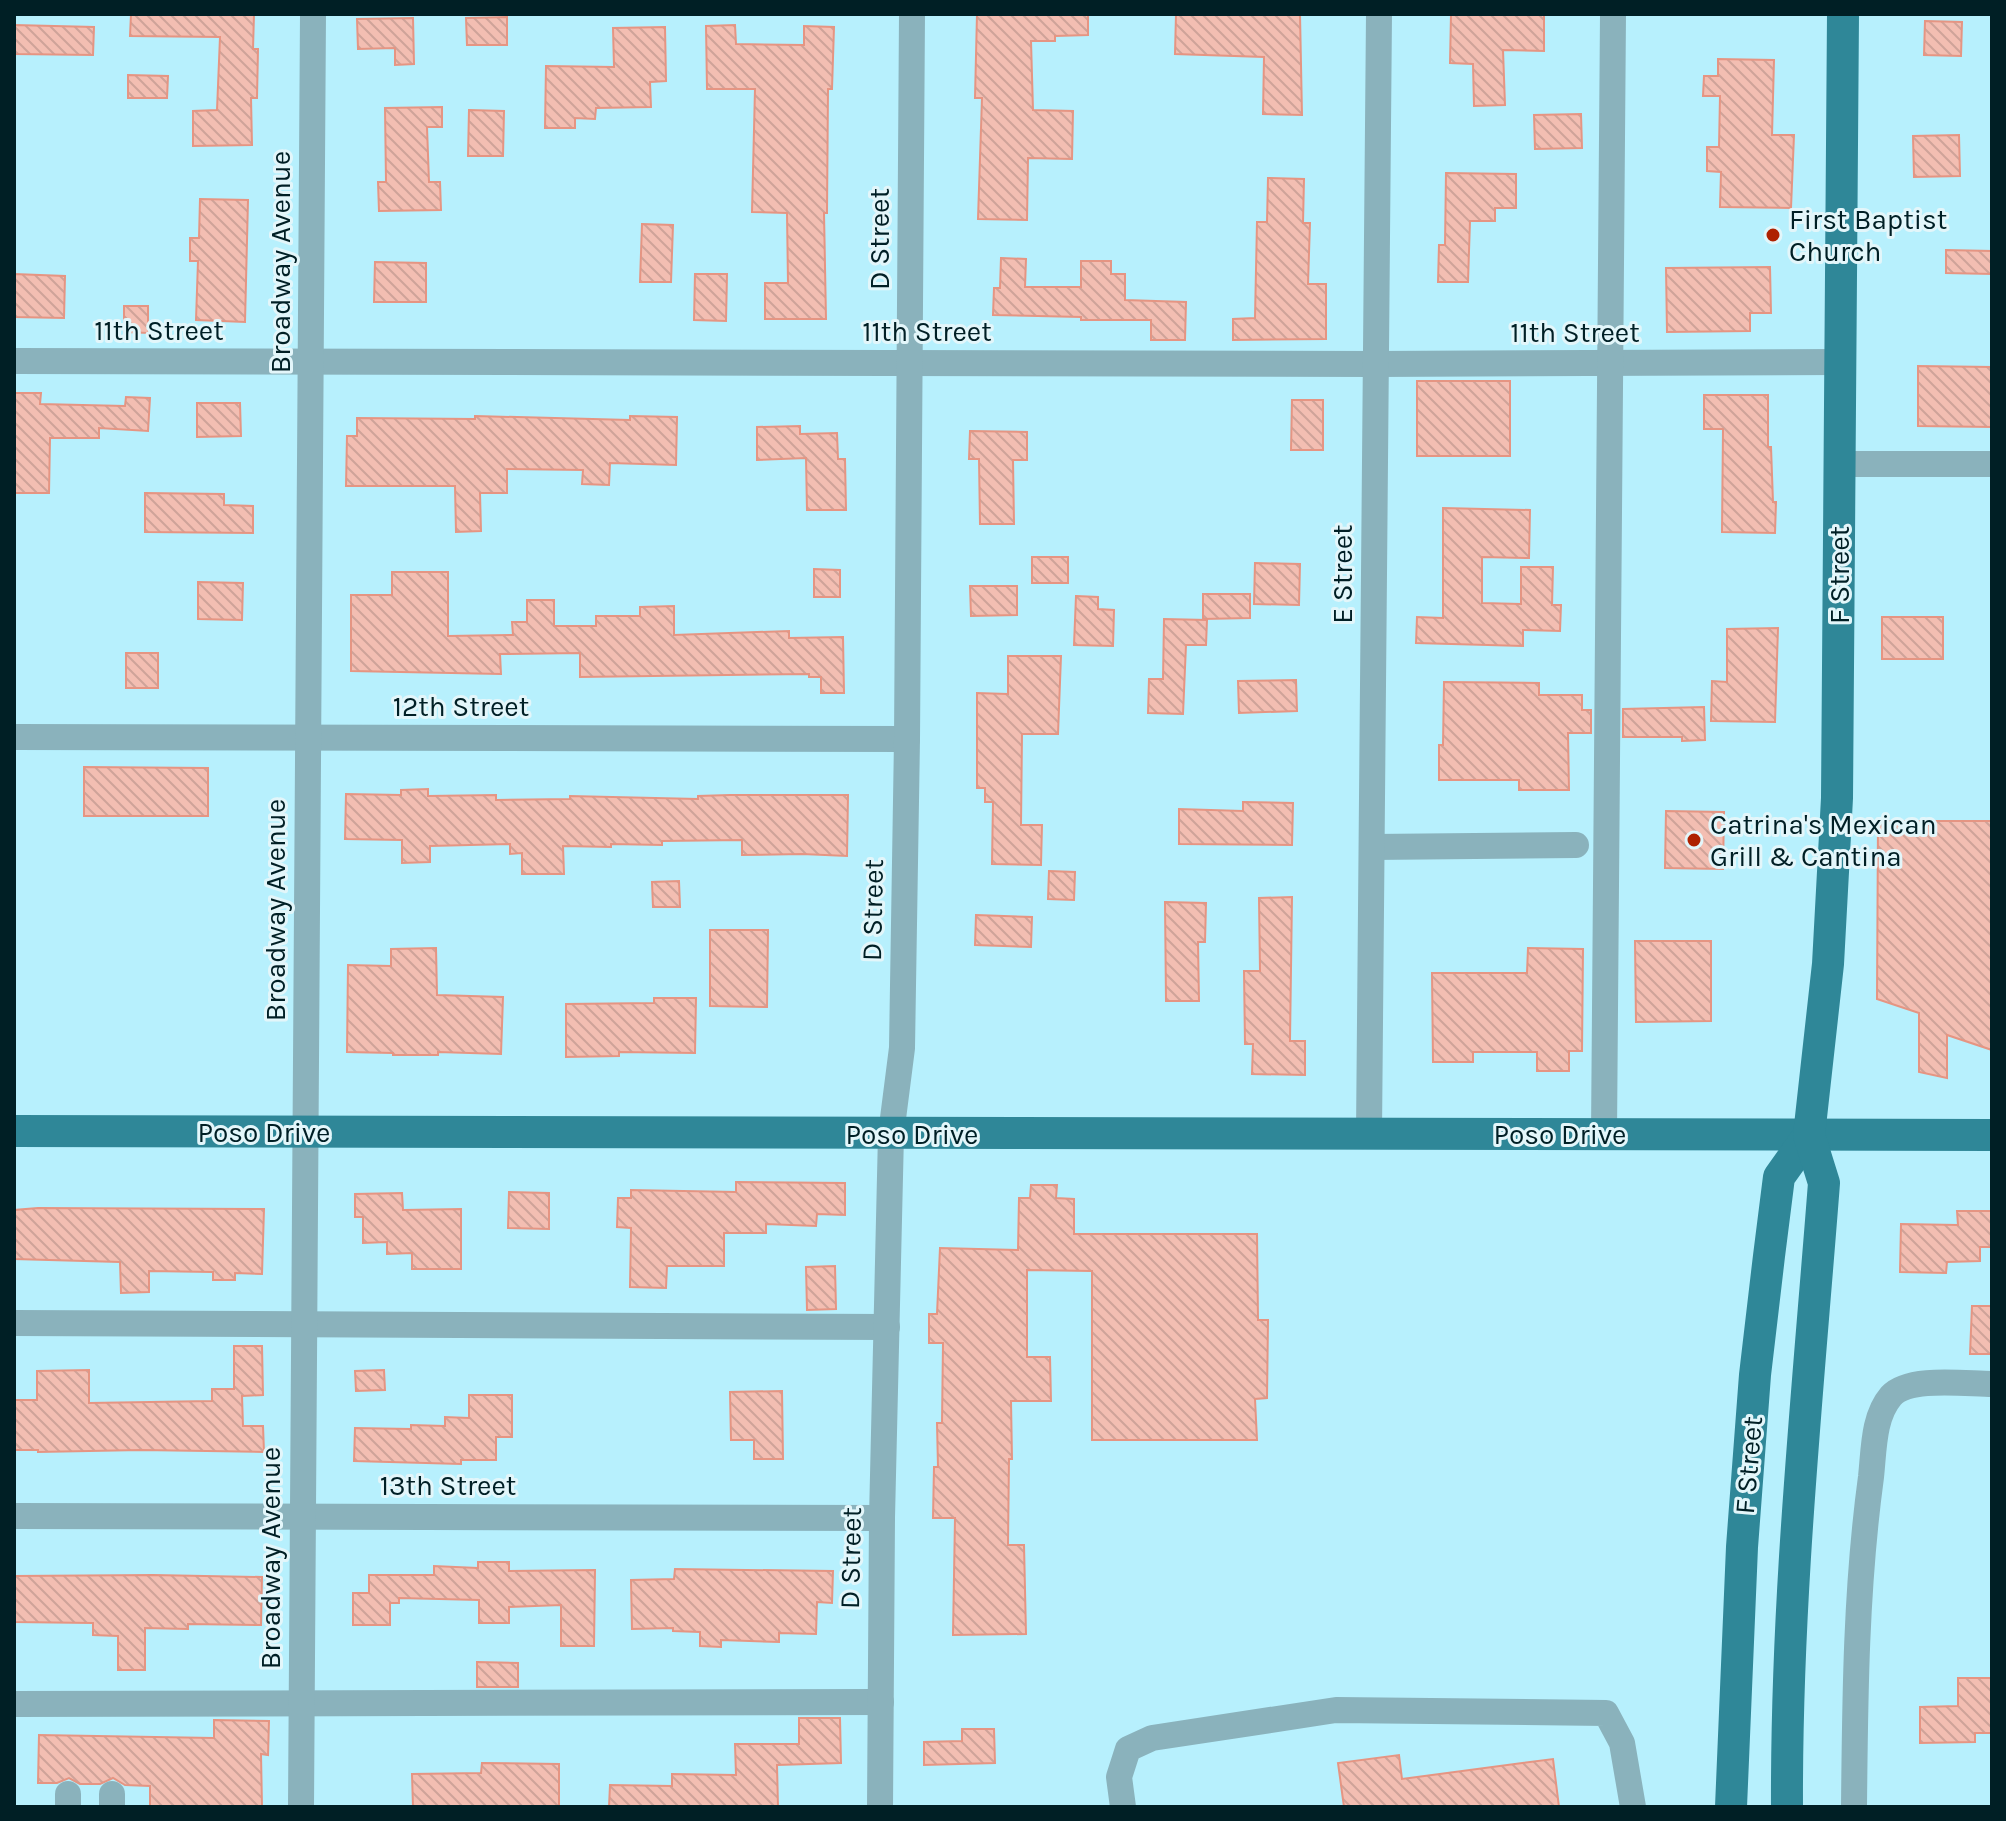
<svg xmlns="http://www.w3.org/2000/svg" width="2006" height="1821" viewBox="0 0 2006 1821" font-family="Karla,sans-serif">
  <defs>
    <pattern id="building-back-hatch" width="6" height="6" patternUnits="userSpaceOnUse" patternTransform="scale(2)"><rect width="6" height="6" fill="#f3beb2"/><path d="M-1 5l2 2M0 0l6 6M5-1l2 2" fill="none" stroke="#cfa399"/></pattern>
  </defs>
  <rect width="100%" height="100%" fill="#b7f0fd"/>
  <g fill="url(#building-back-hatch)" stroke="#e59583" stroke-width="2">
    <polygon points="131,14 254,14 253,49 258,49 257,98 251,98 252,145 193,146 193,111 217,110 220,37 130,36"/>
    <polygon points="977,14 1088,14 1088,35 1055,36 1055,41 1031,41 1033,110 1073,111 1072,159 1028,158 1027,220 978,219 982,98 975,98"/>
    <polygon points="1176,14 1300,14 1302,115 1263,114 1264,57 1175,54"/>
    <polygon points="1451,14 1544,14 1544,51 1503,50 1505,105 1474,106 1473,64 1450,63"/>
    <polygon points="507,17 507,45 467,45 466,18"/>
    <polygon points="413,18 414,64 395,65 395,48 358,49 357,19"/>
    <polygon points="1925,21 1962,22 1961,56 1924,55"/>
    <polygon points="14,25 94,27 93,55 14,54"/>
    <polygon points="735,25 736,44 804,45 804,26 834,27 832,89 828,89 827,213 824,213 826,319 765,319 765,283 788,283 787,213 752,212 755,89 707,89 706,26"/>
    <polygon points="665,27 666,81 650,82 651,107 596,108 595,119 575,118 575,128 545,128 546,66 614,67 613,28"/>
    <polygon points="1718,59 1774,60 1772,135 1794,135 1791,208 1720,207 1721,172 1707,171 1707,147 1719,147 1720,96 1703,96 1704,76 1718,76"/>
    <polygon points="128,75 168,76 167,98 128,98"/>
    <polygon points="442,107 442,127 427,127 429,182 440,182 441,210 379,211 378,182 386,182 385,108"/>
    <polygon points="469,110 504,111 503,156 468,156"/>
    <polygon points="1581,114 1582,148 1535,149 1534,115"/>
    <polygon points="1959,135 1960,176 1914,177 1913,136"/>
    <polygon points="1446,173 1516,174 1516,208 1495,208 1495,221 1470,221 1468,282 1438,282 1439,245 1445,245"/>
    <polygon points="1268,178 1304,179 1303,223 1310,223 1308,284 1326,284 1326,339 1233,340 1233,319 1255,318 1257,222 1267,222"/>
    <polygon points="200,199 248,200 245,322 196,320 198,261 190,261 190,238 199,238"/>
    <polygon points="642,224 673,225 671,282 640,282"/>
    <polygon points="1946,250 1992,251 1992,274 1946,273"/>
    <polygon points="1001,258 1026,259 1025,287 1081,287 1081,261 1111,261 1111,274 1125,274 1125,300 1186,302 1185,340 1151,340 1151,320 1081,320 1081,317 993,315 994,288 1000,288"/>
    <polygon points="375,262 426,263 426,302 374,302"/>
    <polygon points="1770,267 1771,313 1750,313 1750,331 1667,332 1666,268"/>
    <polygon points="14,274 65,276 64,318 14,317"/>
    <polygon points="695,274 727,274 726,321 694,320"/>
    <polygon points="124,306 148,306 148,333 124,332"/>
    <polygon points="1918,366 1992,367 1992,427 1918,426"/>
    <rect x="1417" y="381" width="93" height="75"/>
    <polygon points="14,393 41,393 40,404 125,406 126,397 150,398 148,431 99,428 99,438 50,438 49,493 14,493"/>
    <polygon points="1704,395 1768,395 1768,447 1771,447 1773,502 1776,502 1775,533 1722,532 1723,429 1704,429"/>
    <polygon points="1292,400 1323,400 1323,450 1291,450"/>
    <polygon points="197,403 240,403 241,436 197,437"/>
    <polygon points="475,416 630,420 630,416 677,417 676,465 610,463 609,485 582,484 583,470 507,469 507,493 480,493 481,531 456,532 455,486 346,486 347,436 357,436 357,418 475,419"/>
    <polygon points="800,426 800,434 837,433 838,459 845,459 846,510 807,510 806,458 757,460 757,427"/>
    <polygon points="970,431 1027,432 1027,460 1013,460 1014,524 980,524 979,459 969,459"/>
    <polygon points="145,493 224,494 224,505 253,506 253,533 145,532"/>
    <polygon points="1443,508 1530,510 1529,558 1482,557 1482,603 1521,604 1521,567 1553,567 1552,605 1561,605 1560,631 1523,630 1523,646 1416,643 1417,617 1443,618"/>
    <rect x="1032" y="557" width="36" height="26"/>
    <polygon points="1255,563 1300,564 1299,605 1254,604"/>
    <polygon points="814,569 840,570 840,597 814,597"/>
    <polygon points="392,572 448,572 448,636 513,635 512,622 527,622 527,600 554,600 554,626 596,626 596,616 640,616 640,607 674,606 674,635 789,631 789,638 843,637 844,693 821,693 821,677 809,677 809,674 580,677 580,653 500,654 501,674 351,671 351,595 392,595"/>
    <polygon points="198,582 243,583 242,620 198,619"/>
    <polygon points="970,586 1017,586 1017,615 971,616"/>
    <polygon points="1203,594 1250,594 1250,618 1203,619"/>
    <polygon points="1076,596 1098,597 1098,609 1114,610 1113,646 1074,645"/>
    <rect x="1882" y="617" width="61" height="42"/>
    <polygon points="1164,619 1207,620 1206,645 1186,645 1183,714 1148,713 1149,679 1163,679"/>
    <polygon points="1778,628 1775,722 1711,721 1712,681 1727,682 1727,629"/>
    <rect x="126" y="653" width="32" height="35"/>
    <polygon points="1008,656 1061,656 1058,734 1022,734 1021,825 1042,825 1041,865 992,864 993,802 985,802 985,788 977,788 977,693 1008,694"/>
    <polygon points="1296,680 1297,711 1239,713 1238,681"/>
    <polygon points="1444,682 1539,683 1539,695 1582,695 1582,710 1591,710 1591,733 1568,733 1569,790 1519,790 1519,780 1439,780 1439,745 1443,745"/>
    <polygon points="1704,707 1705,740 1682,741 1682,737 1623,737 1623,709"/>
    <polygon points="84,767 208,768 208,816 84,816"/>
    <polygon points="428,789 428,796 496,795 496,800 570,799 570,796 698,799 698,796 730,795 848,795 847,856 802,854 742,855 742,840 662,841 662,845 611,844 611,847 563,846 564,874 522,874 522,853 510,854 510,844 430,846 430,862 402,863 402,840 345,839 346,794 401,795 401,790"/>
    <polygon points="1243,802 1293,803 1292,845 1179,844 1179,809 1243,811"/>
    <polygon points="1666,811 1724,812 1723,869 1665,868"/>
    <polygon points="1878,821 1992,821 1992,1050 1947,1035 1947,1078 1919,1072 1919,1013 1877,999"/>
    <polygon points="1049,871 1075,872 1074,900 1048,899"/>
    <polygon points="679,881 680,907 653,907 652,882"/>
    <polygon points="1292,897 1290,1041 1305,1041 1305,1075 1252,1074 1253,1044 1245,1044 1244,971 1260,971 1259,898"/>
    <polygon points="1165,902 1206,903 1205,942 1198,942 1199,1001 1166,1001"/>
    <polygon points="976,915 1032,917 1031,947 975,945"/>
    <polygon points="710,930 768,930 767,1007 710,1006"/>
    <polygon points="1635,941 1711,941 1711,1021 1636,1022"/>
    <polygon points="436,948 437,995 503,997 501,1054 438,1052 438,1055 393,1055 393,1053 347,1052 348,965 391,966 391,949"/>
    <polygon points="1528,948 1583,949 1582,1051 1569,1051 1569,1071 1537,1071 1537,1052 1473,1052 1473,1062 1433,1062 1432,973 1527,973"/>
    <polygon points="654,998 696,998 695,1053 619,1052 619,1056 566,1057 566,1004 654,1003"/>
    <polygon points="736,1182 845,1183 845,1215 817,1214 816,1226 766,1224 766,1233 724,1233 724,1266 667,1266 666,1288 630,1287 631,1228 617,1227 618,1198 631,1198 631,1190 736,1192"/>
    <polygon points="1031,1185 1057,1185 1056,1198 1074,1199 1074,1234 1257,1234 1258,1320 1268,1320 1267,1398 1255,1399 1257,1440 1092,1440 1092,1271 1027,1270 1027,1357 1050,1357 1051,1401 1011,1401 1012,1459 1009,1459 1008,1545 1024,1545 1026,1634 953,1635 955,1518 933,1518 934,1467 938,1467 937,1423 942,1423 943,1343 929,1343 929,1314 937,1314 940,1248 1018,1250 1019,1198 1030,1198"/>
    <polygon points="509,1192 549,1193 549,1229 508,1228"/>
    <polygon points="402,1193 403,1210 461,1209 461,1269 412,1269 412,1253 387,1254 387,1242 363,1243 363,1217 355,1217 355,1194"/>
    <polygon points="38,1208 264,1209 262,1274 235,1273 235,1280 213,1280 213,1272 149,1271 149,1292 121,1293 120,1262 14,1259 14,1210"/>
    <polygon points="1957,1211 1992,1211 1992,1247 1980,1247 1980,1261 1947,1262 1946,1273 1900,1272 1901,1224 1958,1225"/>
    <polygon points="835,1266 836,1309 807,1310 806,1267"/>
    <polygon points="1972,1306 1992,1306 1992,1354 1970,1354"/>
    <polygon points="234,1346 262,1346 263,1395 242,1396 243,1426 263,1426 264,1452 141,1450 38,1452 38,1450 14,1450 14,1400 37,1400 37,1371 89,1370 89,1403 212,1401 212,1389 234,1389"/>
    <polygon points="384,1370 385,1390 356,1391 355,1371"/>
    <polygon points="782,1391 783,1459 754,1459 754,1440 731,1440 730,1392"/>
    <polygon points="469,1395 512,1395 512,1437 496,1437 496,1460 461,1460 461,1464 354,1461 355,1428 411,1429 411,1425 445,1426 445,1417 469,1418"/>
    <polygon points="478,1562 509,1562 509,1571 595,1570 594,1646 561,1646 561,1605 509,1607 509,1623 479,1623 479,1600 399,1598 399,1603 390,1603 390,1625 353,1625 353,1593 369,1593 369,1575 434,1575 434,1566 478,1568"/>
    <polygon points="675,1569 833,1571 832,1603 817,1602 816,1634 779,1633 779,1642 721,1640 721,1647 700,1646 700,1632 673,1631 673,1628 632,1629 631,1580 674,1579"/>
    <polygon points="153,1575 262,1577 261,1625 188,1624 188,1629 145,1628 145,1670 118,1670 118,1636 93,1635 93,1623 14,1622 14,1576"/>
    <polygon points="477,1662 518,1663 518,1687 477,1687"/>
    <polygon points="1958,1678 1992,1678 1992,1733 1975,1733 1975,1742 1920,1743 1920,1707 1958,1706"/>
    <polygon points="799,1718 840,1718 841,1763 777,1765 778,1807 609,1807 610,1785 672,1786 672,1774 736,1775 735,1744 799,1744"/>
    <polygon points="214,1720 269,1721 268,1755 261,1754 262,1807 150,1807 150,1786 125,1785 113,1778 100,1784 80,1784 69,1778 57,1783 38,1783 39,1735 214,1738"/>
    <polygon points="962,1729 994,1729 995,1763 924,1765 924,1742 962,1741"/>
    <polygon points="1399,1755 1402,1779 1553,1759 1559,1807 1344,1807 1338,1763"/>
    <polygon points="482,1763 559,1764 559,1807 413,1807 412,1774 481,1773"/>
  </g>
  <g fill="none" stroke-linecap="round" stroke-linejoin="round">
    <g stroke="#8ab2bc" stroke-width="26">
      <polyline points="14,361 1376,364 1840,362"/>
      <polyline points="1839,464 1992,464"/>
      <polyline points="14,737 907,739"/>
      <polyline points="1372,847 1576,845"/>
      <polyline points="1369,1134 1379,14"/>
      <polyline points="1604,1134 1613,14"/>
      <polyline points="14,1323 887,1327"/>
      <polyline points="14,1516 882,1518"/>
      <polyline points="14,1704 881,1702"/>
      <polyline points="112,1794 112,1807"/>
      <polyline points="68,1807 68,1794"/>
      <polyline points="301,1807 313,14"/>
      <polyline points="880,1807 882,1518 891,1134 902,1048 907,739 912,14"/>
      <polyline points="1123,1807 1119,1777 1128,1749 1152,1738 1336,1710 1606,1713 1622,1743 1633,1807"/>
      <path d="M1854,1807C1855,1697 1856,1587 1871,1477C1874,1450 1873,1417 1891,1396C1909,1376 1966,1384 1992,1384"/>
    </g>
    <g stroke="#2f8798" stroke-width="32">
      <polyline points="14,1131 1992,1135"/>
      <polyline points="1731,1807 1742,1547 1755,1375 1769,1256 1779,1177 1809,1135"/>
      <path d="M1787,1807C1786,1599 1808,1390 1824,1183L1809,1135L1828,964L1837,798L1843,14"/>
    </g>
  </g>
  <g fill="#ae2100" stroke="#e3f6fa" stroke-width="3">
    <circle cx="1773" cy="235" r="8"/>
    <circle cx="1694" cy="840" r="8"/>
  </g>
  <g text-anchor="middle" stroke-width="6" stroke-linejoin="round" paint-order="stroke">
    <g font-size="28" fill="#001f25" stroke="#e3f6fa" text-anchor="start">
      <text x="1789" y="229">First Baptist<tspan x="1789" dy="32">Church</tspan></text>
      <text x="1710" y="834">Catrina's Mexican<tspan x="1710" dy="32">Grill &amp; Cantina</tspan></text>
    </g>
    <g font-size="28" fill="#001f25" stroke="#e3f6fa">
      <text transform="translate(879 239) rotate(-90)" y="10">D Street</text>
      <text transform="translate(280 262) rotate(-90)" y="10">Broadway Avenue</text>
      <text x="159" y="340">11th Street</text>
      <text x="927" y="341">11th Street</text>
      <text x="1575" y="342">11th Street</text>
      <text transform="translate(1342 574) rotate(-90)" y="10">E Street</text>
      <text transform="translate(1839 575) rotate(-90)" y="10">F Street</text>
      <text x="461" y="716">12th Street</text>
      <text transform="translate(275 910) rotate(-90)" y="10">Broadway Avenue</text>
      <text transform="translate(872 910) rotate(-89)" y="10">D Street</text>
      <text x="264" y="1142">Poso Drive</text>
      <text x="912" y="1144">Poso Drive</text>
      <text x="1560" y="1144">Poso Drive</text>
      <text transform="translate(1748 1465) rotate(-85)" y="10">F Street</text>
      <text x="448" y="1495">13th Street</text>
      <text transform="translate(270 1558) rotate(-90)" y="10">Broadway Avenue</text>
      <text transform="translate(850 1558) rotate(-89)" y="10">D Street</text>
    </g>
  </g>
  <rect width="2006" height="1821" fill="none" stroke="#001f25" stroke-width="32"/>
</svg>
